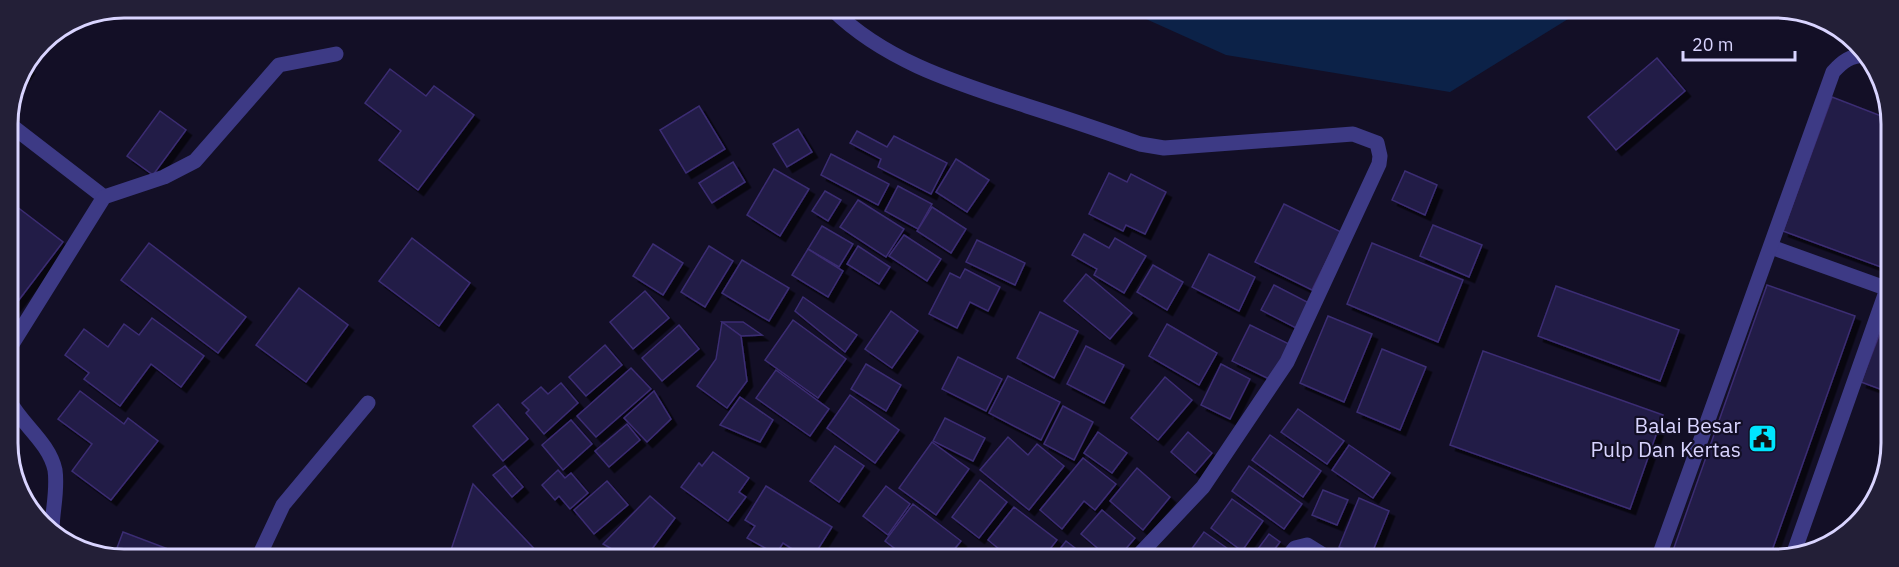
<svg xmlns="http://www.w3.org/2000/svg" width="1899" height="567" viewBox="0 0 1899 567" font-family="'IBM Plex Sans',sans-serif">
  <defs>
    <filter id="shadow"><feDropShadow dx="5.5" dy="5.5" stdDeviation="0" flood-color="#0009"/></filter>
  </defs>
  <rect width="100%" height="100%" fill="#130f26"/>
  <polygon fill="#0c2248" points="1126,10 1581,11 1450,92 1226,55"/>
  <g fill="#241b47" stroke="#3b2d73" stroke-width="1.5" filter="url(#shadow)">
    <polygon points="1657,58 1685,91 1616,150 1588,117"/>
    <polygon points="26,65 29,68 14,89 17,79"/>
    <polygon points="390,69 426,96 434,86 474,115 418,190 379,160 401,131 365,103"/>
    <polygon points="1832,97 1889,119 1889,270 1783,231"/>
    <polygon points="699,106 725,149 686,173 660,130"/>
    <polygon points="160,111 186,130 153,175 127,156"/>
    <polygon points="798,129 812,152 787,167 773,144"/>
    <polygon points="857,131 887,147 894,136 947,163 931,194 878,167 881,159 850,143"/>
    <polygon points="831,154 889,184 878,205 821,175"/>
    <polygon points="956,159 989,180 967,212 936,192"/>
    <polygon points="733,162 745,182 712,203 699,183"/>
    <polygon points="774,169 809,189 780,236 747,215"/>
    <polygon points="1405,171 1437,185 1425,215 1392,200"/>
    <polygon points="1109,173 1127,182 1131,174 1166,192 1145,234 1126,225 1123,231 1089,214"/>
    <polygon points="898,186 932,204 918,229 885,211"/>
    <polygon points="825,191 841,200 828,221 812,211"/>
    <polygon points="8,200 63,242 9,313"/>
    <polygon points="858,200 904,229 886,257 840,227"/>
    <polygon points="1284,204 1341,232 1312,290 1255,262"/>
    <polygon points="932,207 966,229 951,253 917,231"/>
    <polygon points="1433,225 1482,245 1469,277 1420,256"/>
    <polygon points="822,226 853,244 839,267 808,249"/>
    <polygon points="1084,234 1109,248 1115,238 1146,256 1124,293 1094,275 1097,269 1072,255"/>
    <polygon points="904,235 941,259 927,281 889,256"/>
    <polygon points="412,238 470,283 439,326 379,281"/>
    <polygon points="977,240 1025,263 1015,285 966,262"/>
    <polygon points="149,243 246,317 218,353 121,280"/>
    <polygon points="1372,243 1463,280 1438,342 1347,304"/>
    <polygon points="653,244 683,263 663,295 633,276"/>
    <polygon points="709,246 733,261 705,307 681,292"/>
    <polygon points="858,246 890,267 879,284 847,264"/>
    <polygon points="808,249 843,271 828,297 792,275"/>
    <polygon points="1209,254 1255,277 1239,311 1192,287"/>
    <polygon points="742,260 789,288 769,321 722,293"/>
    <polygon points="1153,265 1183,282 1167,310 1137,292"/>
    <polygon points="965,269 1000,287 988,311 970,302 957,328 929,314 950,273 960,278"/>
    <polygon points="1086,274 1132,313 1110,339 1064,301"/>
    <polygon points="1274,285 1311,304 1298,329 1261,310"/>
    <polygon points="1767,285 1855,316 1769,559 1670,559"/>
    <polygon points="1556,286 1679,330 1660,381 1538,336"/>
    <polygon points="299,288 348,325 306,382 256,345"/>
    <polygon points="645,291 669,318 633,349 610,322"/>
    <polygon points="803,297 857,335 845,352 795,311"/>
    <polygon points="891,311 918,331 892,368 865,349"/>
    <polygon points="1040,312 1078,331 1054,378 1017,358"/>
    <polygon points="1888,312 1888,392 1861,382"/>
    <polygon points="1328,316 1372,334 1344,402 1300,383"/>
    <polygon points="152,318 204,356 181,387 151,364 120,406 84,379 89,373 65,355 84,329 108,347 124,324 139,335"/>
    <polygon points="793,320 846,359 818,398 765,360"/>
    <polygon points="722,322 743,322 762,335 741,336"/>
    <polygon points="722,322 741,336 747,381 727,408 697,386 716,359"/>
    <polygon points="1167,324 1217,353 1199,385 1149,356"/>
    <polygon points="679,325 699,349 662,381 642,358"/>
    <polygon points="1250,325 1289,344 1271,380 1232,361"/>
    <polygon points="605,345 622,365 586,396 569,377"/>
    <polygon points="1086,346 1124,365 1104,403 1067,384"/>
    <polygon points="1382,349 1426,367 1400,430 1357,412"/>
    <polygon points="1483,351 1663,415 1630,509 1450,445"/>
    <polygon points="958,357 1002,379 986,411 942,389"/>
    <polygon points="866,364 901,385 886,411 851,389"/>
    <polygon points="1221,364 1250,379 1230,419 1201,405"/>
    <polygon points="631,368 651,389 596,437 577,416"/>
    <polygon points="776,370 829,409 810,436 756,398"/>
    <polygon points="1008,376 1060,402 1041,440 989,413"/>
    <polygon points="1165,377 1192,400 1158,440 1131,418"/>
    <polygon points="561,383 578,403 544,434 526,413 529,410 522,403 541,387 548,394"/>
    <polygon points="80,391 124,424 128,418 158,441 111,500 72,471 92,444 58,419"/>
    <polygon points="654,391 671,419 647,442 624,418"/>
    <polygon points="850,395 899,430 875,463 827,428"/>
    <polygon points="740,397 773,420 760,442 720,425"/>
    <polygon points="498,404 528,439 503,461 473,426"/>
    <polygon points="1063,406 1093,422 1074,460 1044,444"/>
    <polygon points="1298,409 1344,441 1327,464 1281,432"/>
    <polygon points="945,418 985,438 973,461 933,441"/>
    <polygon points="571,420 592,444 563,470 542,445"/>
    <polygon points="627,424 640,440 609,467 595,451"/>
    <polygon points="1098,432 1127,453 1112,473 1084,453"/>
    <polygon points="1188,432 1212,453 1195,473 1171,452"/>
    <polygon points="1270,435 1321,471 1303,497 1252,460"/>
    <polygon points="1008,437 1028,455 1037,444 1064,466 1029,510 980,470"/>
    <polygon points="932,442 969,469 936,515 899,488"/>
    <polygon points="1349,445 1390,473 1373,498 1332,470"/>
    <polygon points="835,446 864,466 839,502 810,481"/>
    <polygon points="713,452 749,478 739,492 746,497 728,521 681,487 699,463 702,466"/>
    <polygon points="1083,458 1116,484 1095,510 1084,501 1062,529 1040,510"/>
    <polygon points="505,466 523,487 512,497 493,475"/>
    <polygon points="1249,466 1302,504 1284,529 1232,491"/>
    <polygon points="1137,468 1170,497 1143,530 1110,501"/>
    <polygon points="558,470 565,478 571,473 588,493 570,509 559,496 555,500 542,485"/>
    <polygon points="980,480 1007,502 979,538 952,517"/>
    <polygon points="607,481 628,505 594,534 574,510"/>
    <polygon points="473,484 542,557 449,556"/>
    <polygon points="766,486 832,527 813,557 805,557 783,543 776,554 747,538 755,526 745,520"/>
    <polygon points="886,486 910,504 888,535 863,516"/>
    <polygon points="1323,490 1348,500 1337,525 1312,515"/>
    <polygon points="650,496 675,518 646,557 626,557 603,544"/>
    <polygon points="1359,498 1389,511 1370,558 1339,547"/>
    <polygon points="1232,499 1263,521 1242,551 1211,528"/>
    <polygon points="913,504 961,541 948,557 906,557 885,541"/>
    <polygon points="1014,507 1057,540 1043,558 1010,558 988,540"/>
    <polygon points="1102,510 1135,538 1118,558 1109,558 1081,534"/>
    <polygon points="123,532 184,555 183,556 114,556"/>
    <polygon points="1204,532 1241,558 1185,558"/>
    <polygon points="1269,534 1280,542 1268,558 1261,558 1255,553"/>
    <polygon points="1066,541 1088,558 1053,558"/>
    <polygon points="874,549 885,557 868,557"/>
  </g>
  <g fill="none" stroke-linecap="round" stroke-linejoin="round">
    <g stroke="#3d3a85" stroke-width="15">
      <path d="M832,9C886,62 957,83 1027,106C1065,118 1103,131 1140,144L1164,148L1353,134L1377,143L1380,156L1379,164L1287,362L1203,487L1136,558"/>
      <polyline points="8,123 104,197"/>
      <polyline points="1771,247 1888,289"/>
      <polyline points="9,349 104,197 164,177 195,161 279,65 336,54"/>
      <path d="M9,400C21,424 49,442 55,470C58,491 52,511 52,531"/>
      <polyline points="1793,555 1887,289"/>
      <polyline points="259,556 283,505 368,403"/>
      <polyline points="1287,558 1295,548 1307,545 1328,558"/>
      <path d="M1658,559L1833,72C1843,61 1850,56 1865,55"/>
    </g>
  </g>
  <defs>
    <symbol id="civic-square" viewBox="-11 -11 22 22"><rect x="-9" y="-9" width="18" height="18" rx="4" fill="#00e5ff" stroke="#130f26"/><path d="M-.6-6.5H3V-4.5H.6V-3L4-1V1h2V6H-6V1h2V-1L-.6-3ZM-1.2 2.5V6h2.4V2.5Z" fill="#111"/></symbol>
  </defs>
  <g fill-rule="evenodd">
    <use href="#civic-square" x="1746" y="422" width="33" height="33"/>
  </g>
  <g text-anchor="middle" stroke-width="4.5" stroke-linejoin="round" paint-order="stroke">
    <g font-size="21" fill="#d9d4ff" stroke="#130f26" text-anchor="end">
      <text x="1741" y="433">Balai Besar<tspan x="1741" dy="24">Pulp Dan Kertas</tspan></text>
    </g>
  </g>
  <path d="M0 0H1899V567H0ZM124 18H1775A106 106 0 0 1 1881 124V443A106 106 0 0 1 1775 549H124A106 106 0 0 1 18 443V124A106 106 0 0 1 124 18Z" fill="#231f37" fill-rule="evenodd"/>
  <path fill="none" stroke="#d9d4ff" stroke-width="3" d="M124 18H1775A106 106 0 0 1 1881 124V443A106 106 0 0 1 1775 549H124A106 106 0 0 1 18 443V124A106 106 0 0 1 124 18Z"/>
  <path d="M1683 51v9h112v-9" fill="none" stroke="#d9d4ff" stroke-width="3"/>
  <text x="1692" y="51" font-size="18" fill="#d9d4ff" stroke="#130f26" stroke-width="4.5" paint-order="stroke">20 m</text>
</svg>
